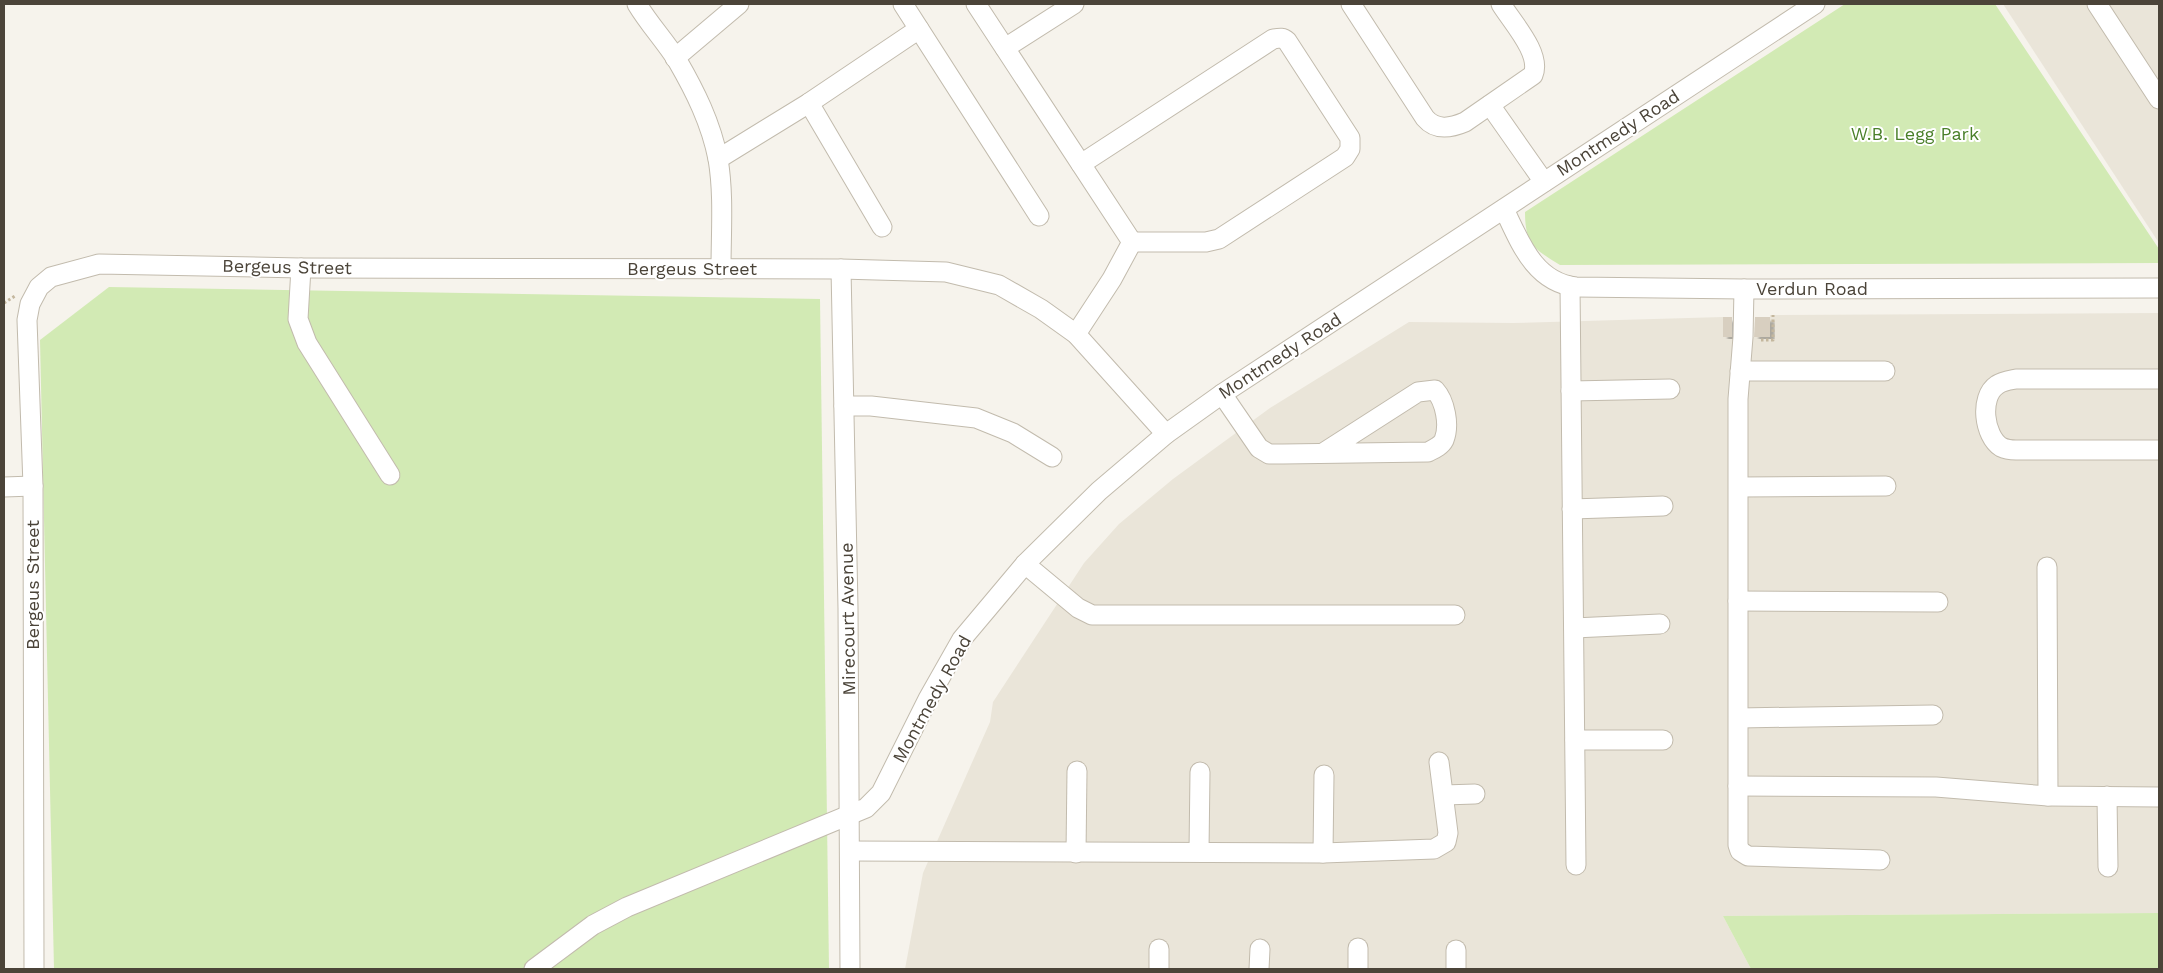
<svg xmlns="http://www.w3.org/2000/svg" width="2163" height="973" viewBox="0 0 2163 973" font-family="'Work Sans',sans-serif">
  <defs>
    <filter id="shadow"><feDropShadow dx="4.5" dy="4.5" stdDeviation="1" flood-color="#0004"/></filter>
  </defs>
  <rect width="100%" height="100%" fill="#f6f3ec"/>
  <g fill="#eae5d9">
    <polygon points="2003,4 2159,4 2159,243"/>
    <polygon points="2159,313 2159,913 1723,916 1751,969 905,969 923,873 990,722 993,702 1084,563 1119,524 1173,479 1270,408 1409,322 1513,323 1723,317 1723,337 1770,337 1770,315"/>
  </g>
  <g fill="#d2eab4">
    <path d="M1845,4H1995L2159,249V263L1560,265C1534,249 1525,244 1525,212Z"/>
    <polygon points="109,287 820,299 829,969 54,969 40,340"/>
    <polygon points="2159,913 2159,969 1751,969 1723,916"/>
  </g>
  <g fill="#d8cfc0" filter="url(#shadow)">
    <rect x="1723" y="317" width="9" height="20"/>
    <polygon points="1755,317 1770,317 1770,337 1754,337"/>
  </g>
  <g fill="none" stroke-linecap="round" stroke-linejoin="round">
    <defs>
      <g id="minor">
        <path d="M637,4C649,24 665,41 677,60C695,91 711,123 718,159C724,194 721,233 721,269"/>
        <polyline points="903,4 1039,216"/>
        <polyline points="976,4 1132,242 1112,279 1076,334"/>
        <path d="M1351,4L1425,118C1436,131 1451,128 1465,122L1533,75C1542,54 1512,22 1501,4"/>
        <polyline points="2097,4 2159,99"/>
        <polyline points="1005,48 1074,4"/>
        <polyline points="675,58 739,4"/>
        <polyline points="809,103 882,227"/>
        <polyline points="1490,105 1544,182"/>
        <polyline points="718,159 809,103 919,29"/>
        <path d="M1081,164L1273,39C1279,38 1283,37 1287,41L1350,138V149L1345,157L1219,239L1206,242H1132"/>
        <path d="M1504,209C1520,242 1534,282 1576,287L1744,289L2159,288"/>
        <polyline points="301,268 298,319 307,343 390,475"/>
        <polyline points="841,269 848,608 850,969"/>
        <polyline points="1570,286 1576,865"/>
        <polyline points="1744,289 1743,337 1738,399 1738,845 1740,851 1748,856 1880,860"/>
        <polyline points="1740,371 1885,371"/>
        <path d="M2159,379H2016C2011,380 2002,381 1997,385C1979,397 1984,436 2001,447C2005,449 2012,450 2016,450H2159"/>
        <polyline points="1571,391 1670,389"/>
        <path d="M1222,394L1259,448L1269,454H1283L1428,452C1434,449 1441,446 1444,440C1450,425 1445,401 1435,390L1418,392L1323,453"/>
        <polyline points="844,406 871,406 976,418 1013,433 1052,457"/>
        <polyline points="4,487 33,486"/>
        <polyline points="1739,487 1886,486"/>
        <polyline points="1572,509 1663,506"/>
        <polyline points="1025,564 1078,608 1092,615 1455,615"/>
        <polyline points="2047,567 2048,796"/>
        <polyline points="1738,601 1938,602"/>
        <polyline points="1574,628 1660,624"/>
        <polyline points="1739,718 1933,715"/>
        <polyline points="1575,740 1663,740"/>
        <polyline points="1738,786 1936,787 2048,796 2159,797"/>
        <polyline points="1444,795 1475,794"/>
        <polyline points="2107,796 2108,867"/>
        <polyline points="850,851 1323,853 1434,849 1446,842 1448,833 1439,762"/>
        <polyline points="1199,851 1200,772"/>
        <polyline points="1076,853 1077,771"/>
        <polyline points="1323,853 1324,775"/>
        <polyline points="34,969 33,486 27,320 30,304 39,287 51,277 99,264 301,268 841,269 946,272 999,285 1041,309 1076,334 1166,434"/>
        <polyline points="534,969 593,925 627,907 866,808 881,793 928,699 962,639 1025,564 1099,491 1166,434 1222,394 1815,4"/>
        <polyline points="1159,969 1159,949"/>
        <polyline points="1259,969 1260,949"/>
        <polyline points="1358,969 1358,948"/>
        <polyline points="1456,969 1456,950"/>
      </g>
    </defs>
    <use href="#minor" stroke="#c2bbad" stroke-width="21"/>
    <g stroke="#c4b79e" stroke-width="3" stroke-dasharray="2.5 2.5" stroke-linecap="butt">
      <polyline points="4,303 15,296"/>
      <polyline points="1761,340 1773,340 1773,315"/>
    </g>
    <use href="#minor" stroke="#fff" stroke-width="19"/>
  </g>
  <g text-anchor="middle" stroke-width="4" stroke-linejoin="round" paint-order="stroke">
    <g font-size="18" fill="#4b4439" stroke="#fff">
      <text transform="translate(1618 133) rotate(-33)" y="6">Montmedy Road</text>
      <text transform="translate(287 267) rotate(1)" y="6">Bergeus Street</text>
      <text x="692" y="275">Bergeus Street</text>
      <text x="1812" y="295">Verdun Road</text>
      <text transform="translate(1280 356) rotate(-33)" y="6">Montmedy Road</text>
      <text transform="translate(33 585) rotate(-90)" y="6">Bergeus Street</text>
      <text transform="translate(848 619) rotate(-91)" y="6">Mirecourt Avenue</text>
      <text transform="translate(932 699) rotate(-61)" y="6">Montmedy Road</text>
    </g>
    <g font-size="18" fill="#497f29" stroke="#fff">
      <text x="1915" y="140">W.B. Legg Park</text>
    </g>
  </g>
  <rect width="2163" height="973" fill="none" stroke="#4b4439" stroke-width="10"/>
</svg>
